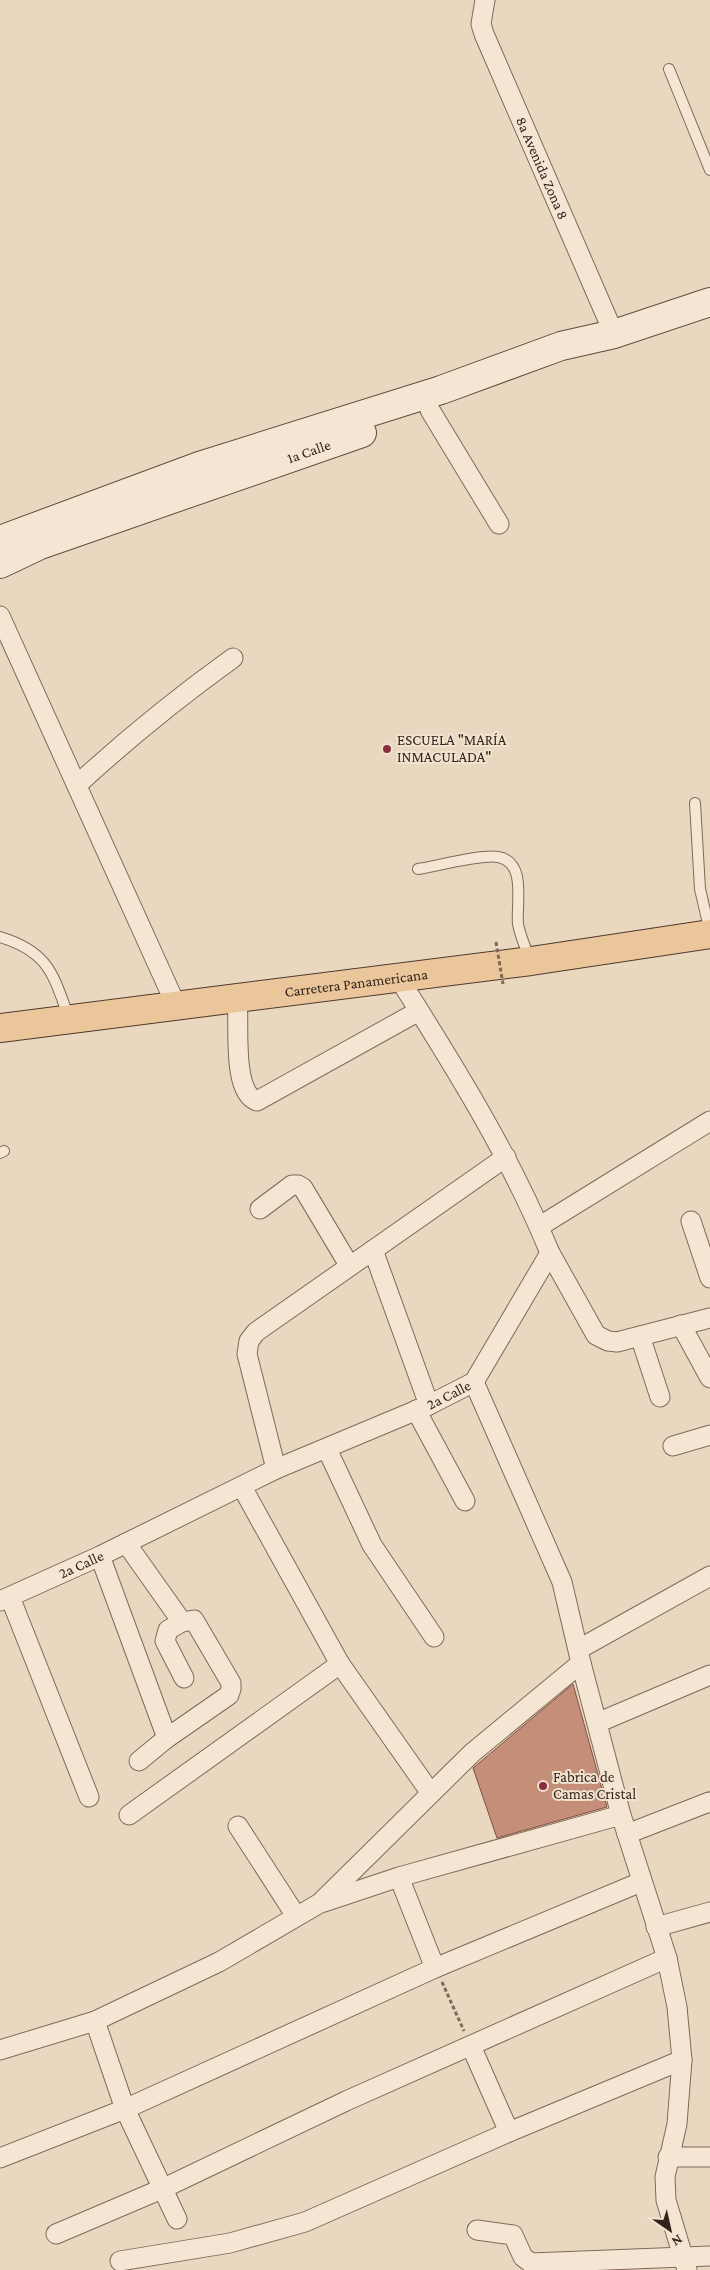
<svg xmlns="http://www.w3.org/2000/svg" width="710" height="2270" viewBox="0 0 710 2270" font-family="'Crimson Pro',serif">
  <rect width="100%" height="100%" fill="#e9d7c0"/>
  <polygon fill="#c48e79" stroke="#7e5142" points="573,1684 607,1807 497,1838 473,1768"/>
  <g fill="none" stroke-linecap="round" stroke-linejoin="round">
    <defs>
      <g id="lane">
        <polyline points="669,69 710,170"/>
        <polyline points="695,803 700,889 710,932"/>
        <path d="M418,869C437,866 482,854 498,857C527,862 516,903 518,924C520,936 526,948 530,960"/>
        <path d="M0,937C49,952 53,974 69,1018"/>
        <polyline points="0,1153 4,1151"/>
      </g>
      <g id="street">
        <path id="s1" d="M485,0L481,24L484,34L614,334"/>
        <polyline points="430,410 499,524"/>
        <polyline points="0,616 176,1005"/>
        <path d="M77,785C128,738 176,699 233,658"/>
        <path d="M237,997C240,1022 231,1092 257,1101L419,1011"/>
        <polyline points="260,1209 292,1185 298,1185 303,1188 349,1265"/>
        <polyline points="691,1221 710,1278"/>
        <polyline points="540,1226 710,1121"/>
        <polyline points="373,1250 429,1405"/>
        <polyline points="550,1253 596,1335 608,1341 617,1342 710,1318"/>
        <polyline points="681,1325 710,1378"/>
        <polyline points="640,1336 660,1397"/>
        <polyline points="474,1382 562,1582 581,1663 621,1815 667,1958 677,2007 682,2060 677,2124 665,2177 666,2200 687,2270"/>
        <polyline points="416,1410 465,1501"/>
        <polyline points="673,1446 710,1435"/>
        <polyline points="327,1449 372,1545 434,1637"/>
        <polyline points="276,1469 247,1354 249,1341 256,1332 506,1157"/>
        <polyline points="242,1487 340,1664 430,1792"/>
        <polyline points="126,1543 182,1622 194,1620 231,1683 231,1689 229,1695 167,1738"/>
        <polyline points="100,1556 167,1738 139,1761"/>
        <polyline points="10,1597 89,1797"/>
        <path id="s2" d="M0,1601L100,1556L276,1469L429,1405L474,1382L550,1253C510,1155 454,1066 398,977"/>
        <polyline points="182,1622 168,1630 165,1641 184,1678"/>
        <polyline points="579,1649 710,1576"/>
        <polyline points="597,1723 710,1675"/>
        <polyline points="129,1815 340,1664"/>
        <polyline points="238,1826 296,1916"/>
        <polyline points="627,1834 709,1802 710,1803"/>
        <polyline points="399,1877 435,1968"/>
        <polyline points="324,1902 399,1877 621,1815"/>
        <polyline points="656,1927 710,1912"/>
        <polyline points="95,2021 125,2109 177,2219"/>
        <polyline points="471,2046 509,2132 682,2060"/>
        <polyline points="0,2050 95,2021 219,1962 320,1903 472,1753 581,1663"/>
        <polyline points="668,2157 710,2157"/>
        <polyline points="0,2158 125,2109 435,1968 641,1882"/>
        <polyline points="477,2230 513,2235 523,2257 531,2263 710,2256"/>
        <polyline points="56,2234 164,2188 346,2101 667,1958"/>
        <polyline points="120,2261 230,2243 305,2222 509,2132"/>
      </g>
      <g id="secondary">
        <polyline points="0,540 199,466 441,390 561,346 614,334 710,302"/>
        <path id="s3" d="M0,564L40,545L362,433"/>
      </g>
      <g id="primary">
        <path id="s4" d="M0,1028L531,961L710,934"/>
      </g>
    </defs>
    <use href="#lane" stroke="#81695a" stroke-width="12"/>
    <use href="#street" stroke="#81695a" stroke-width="21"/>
    <use href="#secondary" stroke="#634b3d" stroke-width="30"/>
    <use href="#primary" stroke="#4f392e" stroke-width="30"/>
    <polyline stroke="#81695a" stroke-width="3" stroke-dasharray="4 2.5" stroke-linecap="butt" points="442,1982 464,2031"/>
    <use href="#lane" stroke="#f5e6d3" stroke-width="10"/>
    <use href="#street" stroke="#f5e6d3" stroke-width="19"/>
    <use href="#secondary" stroke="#f5e6d3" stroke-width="28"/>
    <use href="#primary" stroke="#eac69a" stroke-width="28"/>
    <polyline stroke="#81695a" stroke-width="3" stroke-dasharray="4 2.5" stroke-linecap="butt" points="496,942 503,984"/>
  </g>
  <g fill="#8b2f3d" stroke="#f2e3cf" stroke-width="2">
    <circle cx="387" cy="749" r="5"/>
    <circle cx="543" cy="1786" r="5"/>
  </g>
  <g text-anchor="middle" stroke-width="4" stroke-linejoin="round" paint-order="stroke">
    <g font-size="15" fill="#32241d" stroke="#f2e3cf">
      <text dy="5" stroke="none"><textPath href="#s1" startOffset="181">8a Avenida Zona 8</textPath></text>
      <text dy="5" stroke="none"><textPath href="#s3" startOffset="329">1a Calle</textPath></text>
      <text dy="5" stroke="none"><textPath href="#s4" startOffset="359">Carretera Panamericana</textPath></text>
      <text dy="5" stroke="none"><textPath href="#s2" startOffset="494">2a Calle</textPath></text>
      <text dy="5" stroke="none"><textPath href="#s2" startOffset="89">2a Calle</textPath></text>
    </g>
    <g font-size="15" fill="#32241d" stroke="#f2e3cf" text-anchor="start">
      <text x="397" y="745">ESCUELA "MARÍA<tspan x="397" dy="17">INMACULADA"</tspan></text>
      <text x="553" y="1782">Fabrica de<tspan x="553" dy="17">Camas Cristal</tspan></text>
    </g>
  </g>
  <g transform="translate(670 2230) rotate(146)" stroke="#f2e3cf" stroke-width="4" paint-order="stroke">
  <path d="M0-4L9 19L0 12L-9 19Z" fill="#32241d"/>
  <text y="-8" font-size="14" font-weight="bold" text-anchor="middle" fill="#32241d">N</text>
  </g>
</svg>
